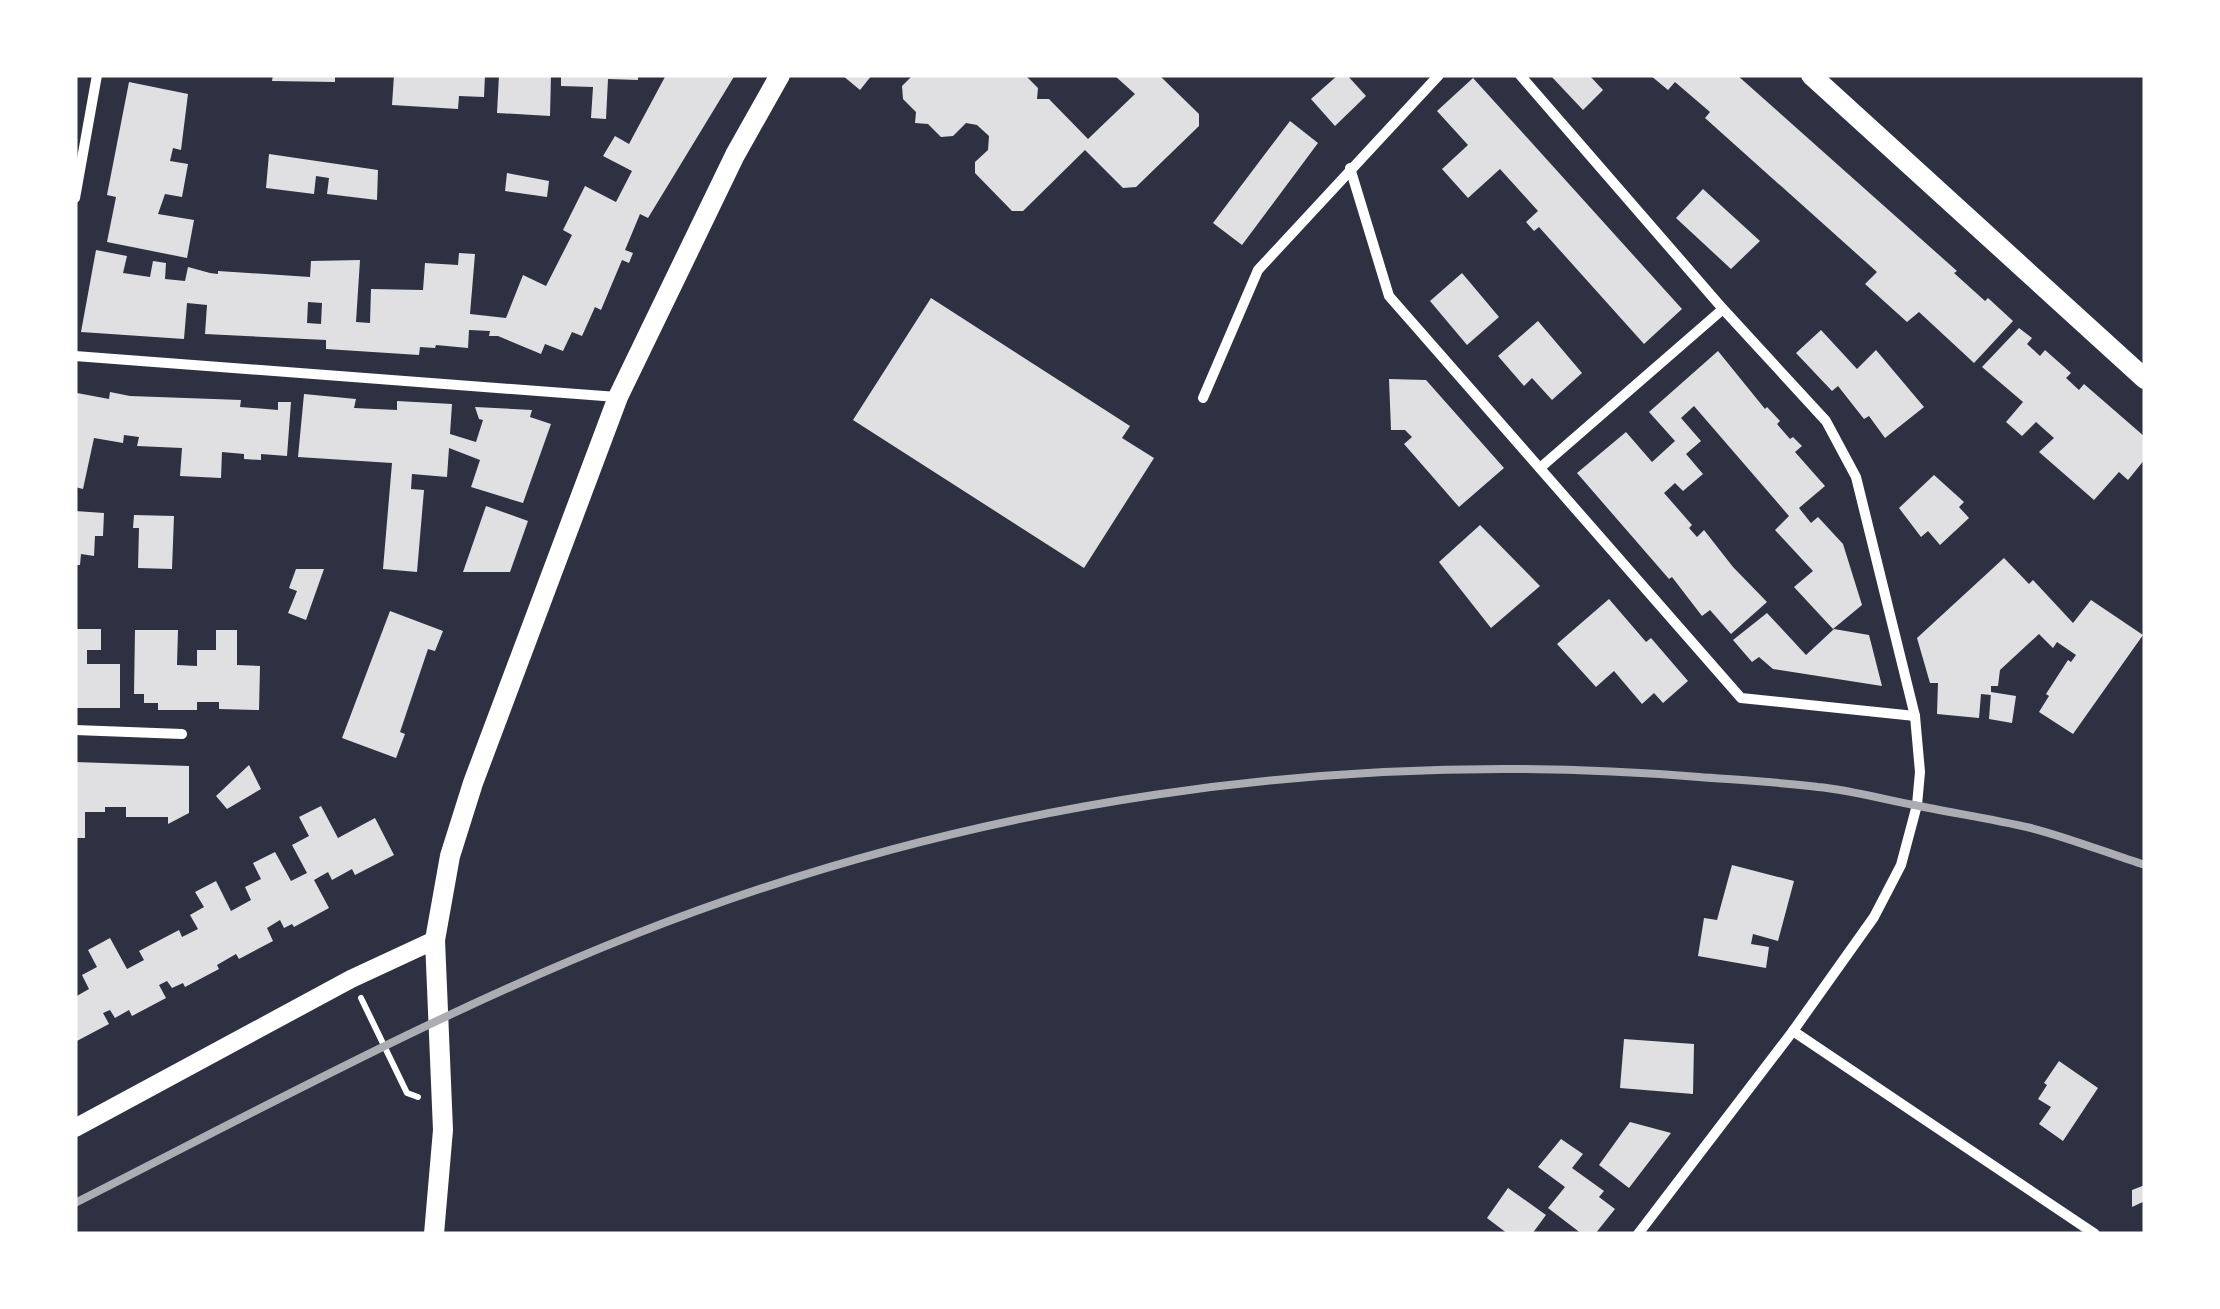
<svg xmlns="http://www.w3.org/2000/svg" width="2220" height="1309" viewBox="0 0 2220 1309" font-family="Roboto,sans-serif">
  <rect width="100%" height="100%" fill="#2d3142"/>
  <g fill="#e0e0e3" fill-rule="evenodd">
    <polygon points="273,75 335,75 335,82 272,81"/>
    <polygon points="394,75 485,75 484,97 459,96 458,109 392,105"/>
    <polygon points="499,75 551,75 550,116 497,113"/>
    <polygon points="561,75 638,75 638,80 608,79 606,119 591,118 593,87 561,86"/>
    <path d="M666,75H735L648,218L640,214L625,250L633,253L629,263L622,260L601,310L595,307L582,336L572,332L563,351L545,344L541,354L498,336H489L490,331L469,330L468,348L436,345L435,348L420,347L419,355L326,349V340L205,334L207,305L187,303L184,339L81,332L96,250L127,256L123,273L150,277L153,261L166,263L165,279L185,281L188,267L210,273L218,274V271L310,277L311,261L360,260L356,322L370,323L371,289L423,290L425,263L458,265L459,253L475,254L470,314L506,318L523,275L546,286L572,235L563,230L585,186L616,202L632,171L603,156L615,136L629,144ZM308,302L322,303L321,324L307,323Z"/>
    <polygon points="842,75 872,75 860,90"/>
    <polygon points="913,75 1025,75 1038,88 1037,99 1049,99 1088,139 1135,94 1114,75 1159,75 1199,114 1199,126 1136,187 1123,188 1085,150 1023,211 1012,211 975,173 975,162 988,150 989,136 977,125 966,123 953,136 941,137 928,124 915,123 916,112 903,99 902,86"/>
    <polygon points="1338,75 1347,75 1366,96 1335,126 1311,99"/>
    <polygon points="1550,75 1589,75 1603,90 1583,110"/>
    <polygon points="1650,75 1737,75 1957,271 1954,273 1985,301 1988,298 2013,321 1974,363 1919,312 1907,322 1865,284 1877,272 1705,118 1710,112 1675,82 1668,90"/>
    <polygon points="1473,78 1682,309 1644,344 1539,227 1534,231 1526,222 1538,211 1500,169 1468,198 1442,169 1468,145 1437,111"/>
    <polygon points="129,82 188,94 181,150 173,148 170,161 188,164 182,197 165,194 158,214 194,220 187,258 107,242 116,197 107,195"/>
    <polygon points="1290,121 1318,143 1242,245 1213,223"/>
    <polygon points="269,154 378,170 377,200 327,194 329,178 316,176 314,194 266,188"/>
    <polygon points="507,173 549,181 547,197 505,191"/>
    <polygon points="1703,189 1760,241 1731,269 1676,218"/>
    <polygon points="1462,273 1499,317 1467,345 1430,301"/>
    <polygon points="931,298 1130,426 1122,438 1154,458 1084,568 853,420"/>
    <polygon points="1538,321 1582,373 1552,400 1532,378 1524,386 1498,356"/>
    <polygon points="2019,328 2032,338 2027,344 2040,356 2045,350 2071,373 2066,378 2079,390 2084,384 2145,437 2145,459 2128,480 2119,472 2094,500 2039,452 2054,438 2036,422 2022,436 2006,422 2023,402 1982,367"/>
    <polygon points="1821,330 1857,369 1876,350 1924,407 1885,438 1869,416 1864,419 1838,386 1832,391 1796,353"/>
    <polygon points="1718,351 1765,409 1767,407 1780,421 1777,424 1790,439 1793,437 1802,446 1795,452 1825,486 1799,508 1811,523 1818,517 1843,544 1862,605 1833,629 1794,587 1813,571 1775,530 1789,516 1694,406 1681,418 1701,441 1686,454 1703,474 1683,491 1675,483 1664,493 1692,525 1689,528 1697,537 1704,530 1733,567 1767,602 1731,634 1710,610 1702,616 1672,577 1669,579 1577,473 1626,432 1652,462 1675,441 1649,412"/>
    <polygon points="1389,379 1426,380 1504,468 1459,507 1404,444 1412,437 1405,430 1391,430"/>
    <polygon points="110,392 130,396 241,400 240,407 278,410 278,402 291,402 287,456 261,454 261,460 244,459 244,454 222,452 221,478 180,476 182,448 137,446 139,437 124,435 123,443 94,438 83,489 75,487 77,393 109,399"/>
    <polygon points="304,394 356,399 354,408 397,410 397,401 452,404 450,434 476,442 483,420 479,419 475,407 532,410 530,417 551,424 523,503 471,487 480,460 449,448 447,477 412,474 411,489 424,490 417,572 383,569 392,463 298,457"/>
    <polygon points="1934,475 1964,502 1959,507 1969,518 1940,545 1928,531 1921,537 1899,508"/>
    <polygon points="486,506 528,521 510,572 463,572"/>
    <polygon points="75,511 104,513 103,536 95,536 94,556 81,554 80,565 75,565"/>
    <polygon points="134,515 174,516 172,569 138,568 139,528 133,528"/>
    <polygon points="1480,525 1540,586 1491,628 1439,562"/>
    <polygon points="2004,558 2029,584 2033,580 2073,623 2091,600 2143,635 2073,734 2039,712 2049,696 2046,694 2068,660 2071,662 2076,655 2057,642 2053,648 2039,634 2000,670 1998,686 1991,686 1991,695 1981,694 1979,718 1937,714 1938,683 1930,683 1917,638"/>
    <polygon points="296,569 324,569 306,620 288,613 297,591 289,588"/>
    <polygon points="1609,599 1646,642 1651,638 1688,681 1663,703 1654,693 1642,704 1614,671 1596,687 1557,644"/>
    <polygon points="390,611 443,631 435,651 428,649 400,732 405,734 396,758 342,738"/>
    <polygon points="1767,613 1806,655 1834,629 1869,635 1882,686 1773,669 1759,657 1752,662 1733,640"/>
    <polygon points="75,629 101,629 101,650 87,650 87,664 120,664 120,708 75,708"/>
    <polygon points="135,630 178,630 177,665 197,666 197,650 216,650 216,630 237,630 237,665 260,666 259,710 219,709 219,702 197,702 197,710 158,710 158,703 144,703 144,694 134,694"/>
    <polygon points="1991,692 2016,696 2012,723 1989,719"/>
    <polygon points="75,762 189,766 189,813 168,824 168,817 126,817 126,807 105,807 105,812 85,812 85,838 75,838"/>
    <polygon points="249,765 261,789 227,809 216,796"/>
    <polygon points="321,806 338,838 375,818 394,855 355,875 352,869 332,880 328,872 314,880 329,908 294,927 292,924 284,928 280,920 267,928 273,941 239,959 236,954 217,965 219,969 185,987 183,983 172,988 167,981 159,985 166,998 132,1016 129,1010 115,1018 110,1010 103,1013 109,1024 75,1042 75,997 89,989 82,975 97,967 88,950 110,938 127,969 144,960 139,951 179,930 182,937 198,929 190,915 204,907 195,892 216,881 231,911 251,900 245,887 261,879 253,863 275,852 291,881 307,873 292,845 309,836 299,817"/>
    <polygon points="1732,865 1794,881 1778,941 1753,934 1751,944 1769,947 1766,968 1698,956 1704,918 1717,920"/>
    <polygon points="1624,1039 1694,1044 1693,1094 1620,1088"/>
    <polygon points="2059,1061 2098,1088 2063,1141 2039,1124 2051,1107 2038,1099 2047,1085 2044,1083"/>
    <polygon points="1630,1122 1671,1133 1629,1188 1599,1165"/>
    <polygon points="1561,1139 1583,1154 1572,1168 1604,1191 1599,1197 1615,1209 1595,1234 1582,1234 1548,1208 1565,1187 1538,1167"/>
    <polygon points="2145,1185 2145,1201 2132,1207 2132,1190"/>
    <polygon points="1508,1188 1546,1215 1532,1234 1508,1234 1487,1218"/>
  </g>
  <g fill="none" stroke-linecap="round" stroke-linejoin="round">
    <polyline stroke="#fff" stroke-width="6" points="361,998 407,1093 418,1097"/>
    <g stroke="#fff" stroke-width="10">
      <polyline points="1520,75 1723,309 1826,421 1856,477 1915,716 1920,772 1917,805 1901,865 1874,917 1793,1031 1638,1234"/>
      <polyline points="1350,168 1389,296 1741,698 1915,716"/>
      <polyline points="75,198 97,75"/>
      <polyline points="75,356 617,397"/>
      <polyline points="1203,398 1258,270 1439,75"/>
      <polyline points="1540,468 1723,309"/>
      <polyline points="75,730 182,734"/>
      <polyline points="1793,1031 2095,1234"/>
    </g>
    <polyline stroke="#fff" stroke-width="18" points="75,1128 351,979 435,940"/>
    <g stroke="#fff" stroke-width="20">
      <polyline points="1811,75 2145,379"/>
      <polyline points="434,1234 443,1130 435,940 450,856 473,783 618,397 735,155 780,75"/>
    </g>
    <path stroke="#abadb3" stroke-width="8" d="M75,1203C259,1110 441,1011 633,935C972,801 1336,747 1699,777C1739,780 1778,782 1818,787C1850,790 1882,799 1914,805C1953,813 1993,819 2031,828C2070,838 2107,853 2145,865"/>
  </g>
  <rect width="2220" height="1309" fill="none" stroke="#ffffff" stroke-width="155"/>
</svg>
